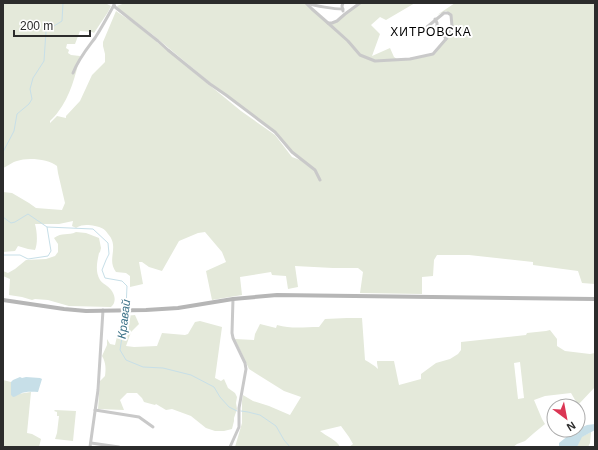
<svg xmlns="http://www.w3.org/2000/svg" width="598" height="450" viewBox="0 0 598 450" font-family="Helvetica,sans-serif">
  <rect width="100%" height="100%" fill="#fff"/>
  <g fill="#e4e9da" fill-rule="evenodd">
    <path d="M3,3H105L111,6L108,12L94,33L92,32L80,31L75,44H67L66,48L69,50L68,53L71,55L80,56C76,74 70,97 58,112C56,115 53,118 50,121V123L57,116L66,118V116L80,101L92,75L105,62V54L103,46V42L116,11L135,24L241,111L275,135L292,157L300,160L291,153L275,133L219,90L153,35L119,9L117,6L125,3H306L351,42L331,24L361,3H415L386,20L380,17L371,25L380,34L372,56L390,48L394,57L397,59L429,56L443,44L452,25L449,13L446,11L437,15L455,3H595V284L582,283L578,271L533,265V262L469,255H437L434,260L433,276L422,277V294L360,293L363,272L358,268H333L295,266L298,287L288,289L286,276L272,275L271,272L240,277L242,295L212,300L206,271L226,262L222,252L205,232L198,233L179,241L162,271L149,267L142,262H139L143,284L130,287V276L126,273L116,272C106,259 120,247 108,234C105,229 101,227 95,226C88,225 83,224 76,228L72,226L73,221L59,224H35C37,231 38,243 35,250L28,249L18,246L15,251L3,252V192L12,193L29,203L36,208L62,210L65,203L58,173L57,166C49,159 27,157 17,161C12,162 8,166 3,168Z"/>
    <path d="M76,232L86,233L99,238L101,248L100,252L99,253C97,262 95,272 100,280C102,283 105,284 107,286C114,291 118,301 111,307L69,306L48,300L35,299L32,300L22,297L9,295L10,279L3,276V271L8,273L15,269L26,260L46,259L55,256L58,252V244L54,238C62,232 68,236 76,232Z"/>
    <path d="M135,315L139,324L131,332L126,346L134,347L157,346L162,333L185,335L188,334L195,322L200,321L222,327L215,378L221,381L224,379L228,388L235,393L237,397L236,403L237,409L234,418V421L232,429L224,431H215L206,428L191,416L172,409L166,410L156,404L155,405L144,402L142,398L137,393H127L120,400L124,410L98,409L100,381L105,376C106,369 106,363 102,356L107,345V339L110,344L115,345L119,328L125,322L124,316Z"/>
    <path d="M347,318H362L365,360C370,363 374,365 378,369L377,363V361H394L399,385L421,379V374L436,363L450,359L458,354L461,350V342L526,335L527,333L546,331L550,330L557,339V346L565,351L590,354L595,353V387L578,405L571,393L545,396L534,400L542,419L545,424L534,433L525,441L517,444L513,447H349L353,444L349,437L341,426L320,431C326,436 337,440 340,447H235L242,423V401L243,395L253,401L269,406L290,415L301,397L284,391L249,369L235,339L254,340L255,334L260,324L276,328L277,325C291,329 304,327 319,327L325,319ZM520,362L524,398L518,399L514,363Z"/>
    <polygon points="3,380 11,382 11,395 31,392 27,433 32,434 41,439 39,447 3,447 3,393 4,387 3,387"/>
    <polygon points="55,410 76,411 73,441 55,439 57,433 59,416 57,416 57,412 54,411"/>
    <polygon points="591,432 590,443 588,447 577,447 581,437"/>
  </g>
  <g fill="#c7dfe8">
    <path d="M20,377L22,378L26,377L40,378L42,379L38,392C33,392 25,391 20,394C17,395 15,397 13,397L11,395V382L13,380Z"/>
    <polygon points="595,424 595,430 582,437 577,447 559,447 559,443 574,431 578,430 578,429 587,425"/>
  </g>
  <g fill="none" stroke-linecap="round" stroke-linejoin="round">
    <g stroke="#c7dfe8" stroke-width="1">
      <polyline points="3,152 14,131 17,114 29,104 32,99 30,89 33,78 44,61 46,31 62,21 63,3"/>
      <polyline points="3,217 11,223 15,222 28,214 47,227"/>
      <polyline points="3,255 20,255 28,259 48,256 51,251 47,227 93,229 108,243 109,254 106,260 102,270 105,278 122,281 127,286 126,308"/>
      <polyline points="126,311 120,350 126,360 143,367 163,368 191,375 214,387 220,397 229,407 237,411"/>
      <polyline points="241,411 248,412 260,415 276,426 284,440 290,447"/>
    </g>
    <g stroke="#c9c9c9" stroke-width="3">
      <polyline points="306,3 312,9 328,23 348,41 360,55 375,61 410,59 433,54 446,39 450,33 452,26 451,15 448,13 444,13 427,27"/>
      <path d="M307,3C316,6 333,9 343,9"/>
      <polyline points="343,3 342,6 343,11"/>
      <polyline points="114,5 115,7 158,41 168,50 210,84 226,95 259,120 275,132 292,152 315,170 320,180"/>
      <polyline points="435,19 437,23 437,26 446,39"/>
      <polyline points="328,23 332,23 337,21 345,14 360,3"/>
      <path d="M73,73C79,58 86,50 95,38C102,27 108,16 114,5"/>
      <polyline points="95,410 139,417 153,427"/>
      <polyline points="91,443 119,447"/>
      <polyline points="90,447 98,390 103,310"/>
      <polyline points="230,447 239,427 239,408 246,369 245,363 233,338 232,333 233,299"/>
    </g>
    <polyline stroke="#b6b6b6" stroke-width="4" points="3,300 64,309 86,311 146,310 178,308 233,299 277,295 595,299"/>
  </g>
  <g text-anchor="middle" stroke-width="4" stroke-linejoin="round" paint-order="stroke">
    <g font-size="12" letter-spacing="1" fill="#000" stroke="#fff">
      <text x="431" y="36">ХИТРОВСКА</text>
    </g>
    <g font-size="12" font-style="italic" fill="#3f7489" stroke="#fff">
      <text transform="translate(124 319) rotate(-83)" y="4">Кравай</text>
    </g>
  </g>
  <rect width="598" height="450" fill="none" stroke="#2c2c2c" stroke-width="8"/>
  <g transform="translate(566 418) rotate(148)"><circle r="19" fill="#ffffff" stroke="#ababab"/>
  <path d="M0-3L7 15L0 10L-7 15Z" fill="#db3654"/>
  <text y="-6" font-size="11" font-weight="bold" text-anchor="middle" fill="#2c2c2c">N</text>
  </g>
  <path d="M14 30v6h76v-6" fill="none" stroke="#2c2c2c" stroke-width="2"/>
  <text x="20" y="30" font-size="12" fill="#2c2c2c" stroke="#ffffff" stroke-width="3" paint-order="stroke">200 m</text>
</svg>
